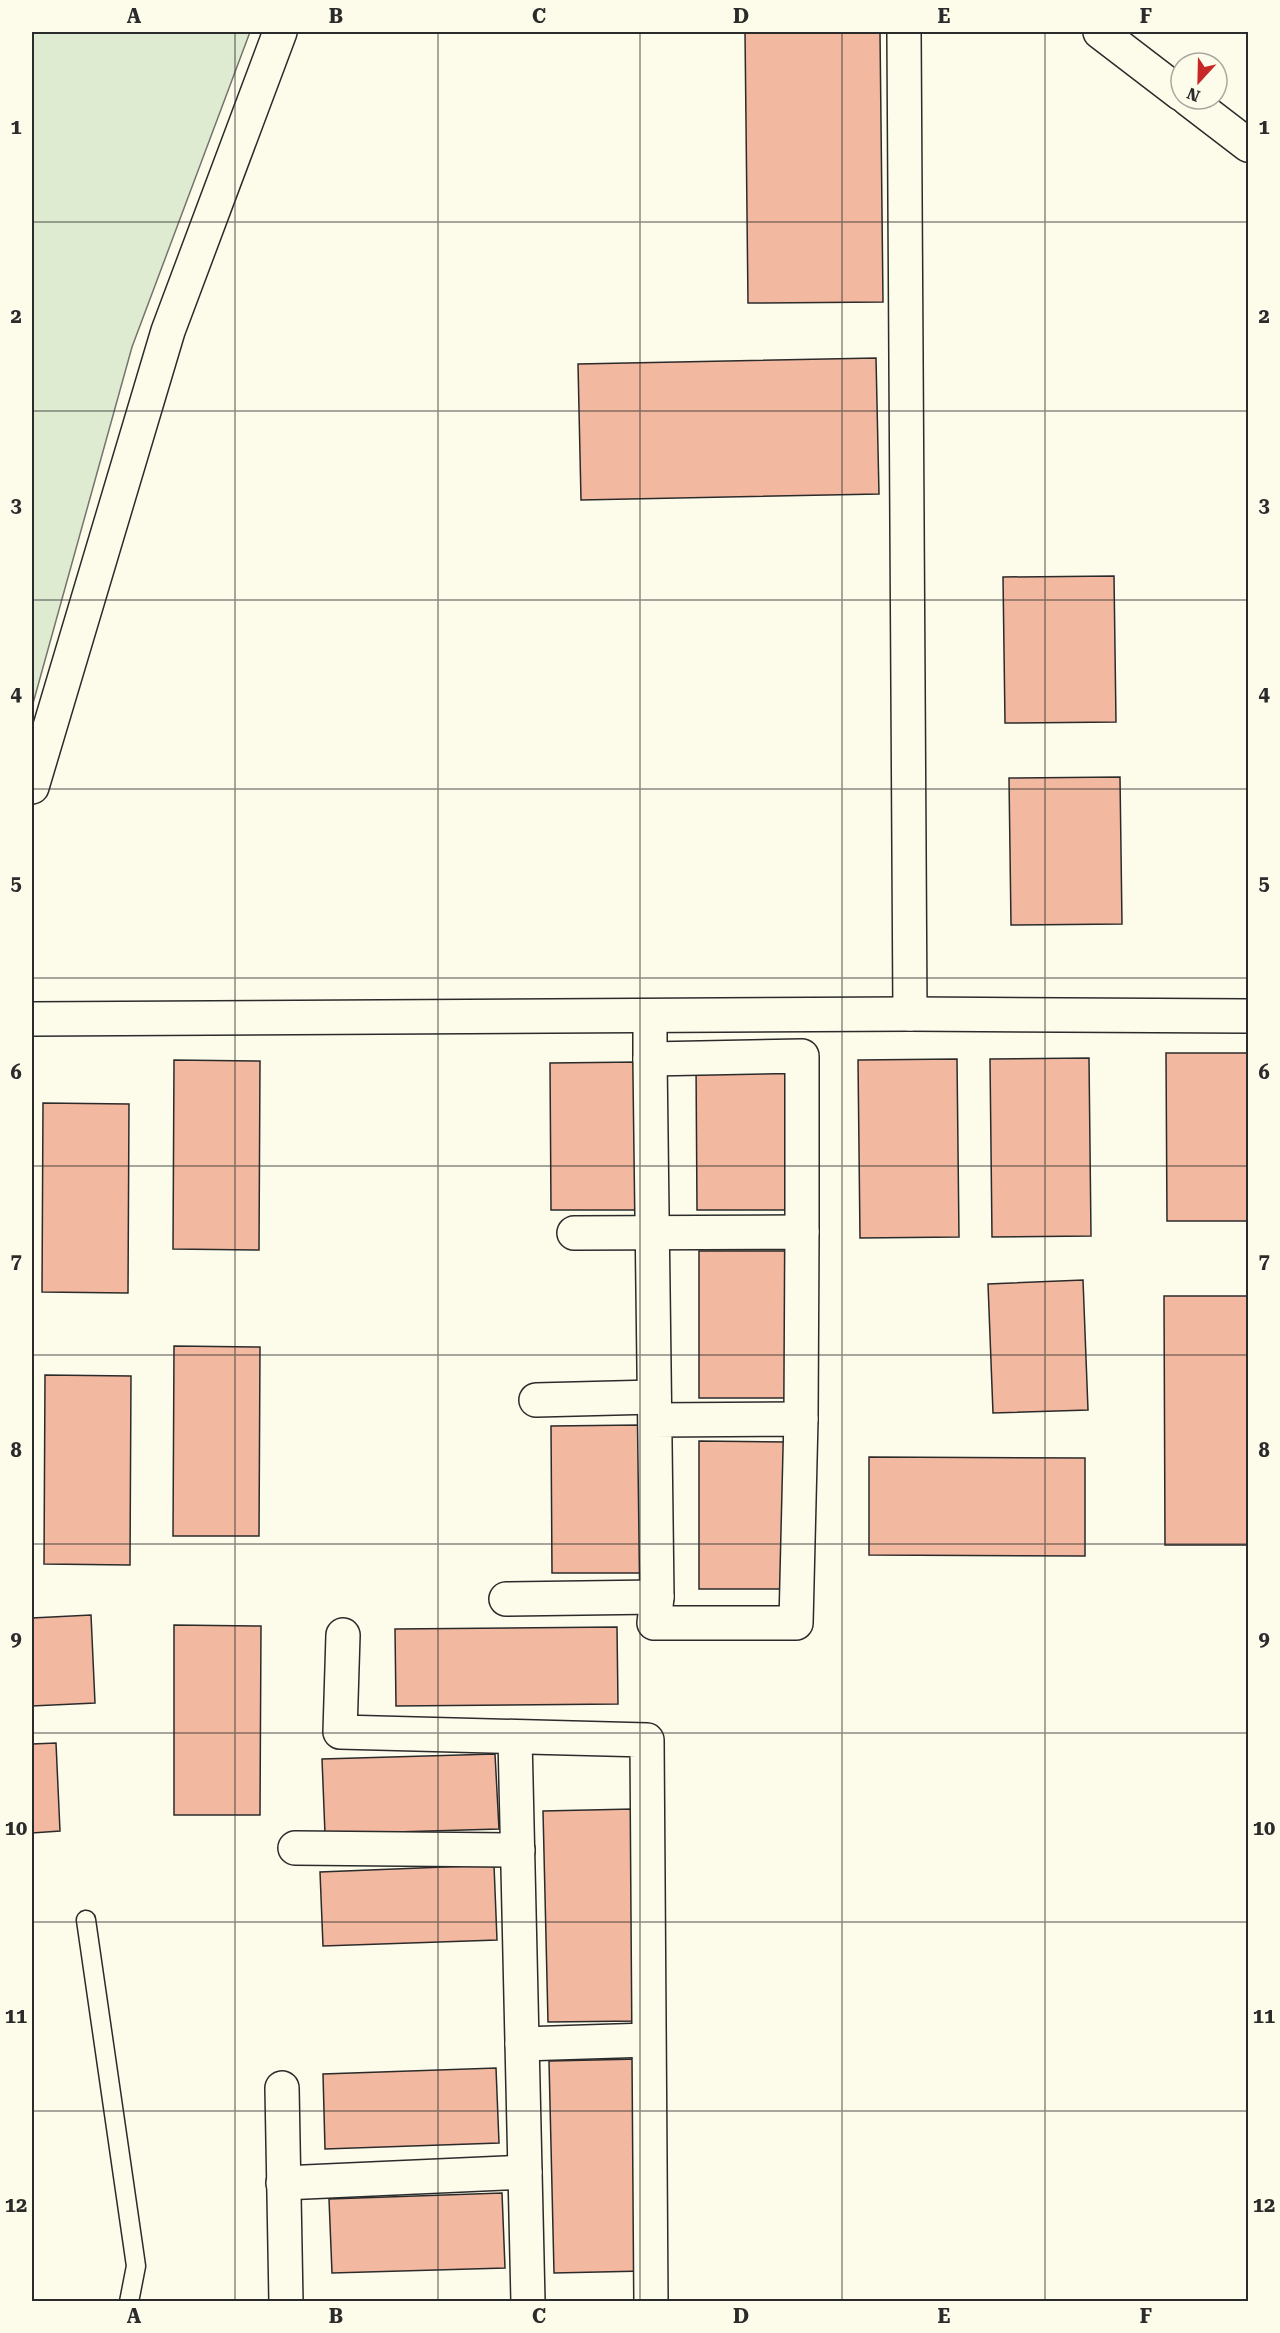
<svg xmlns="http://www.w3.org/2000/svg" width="1280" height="2333" viewBox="0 0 1280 2333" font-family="'Roboto Serif',serif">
  <rect width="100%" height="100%" fill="#fdfbea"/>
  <polygon fill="#deebd1" stroke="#74746e" stroke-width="1.5" points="32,32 250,32 132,347 32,707"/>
  <g fill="#f2b8a0" stroke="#2b2b2b" stroke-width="1.5">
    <polygon points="745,32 880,32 883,302 748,303"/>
    <polygon points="876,358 879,494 581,500 578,364"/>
    <polygon points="1114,576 1116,722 1005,723 1003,577"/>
    <polygon points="1120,777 1122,924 1011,925 1009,778"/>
    <polygon points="1166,1053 1248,1053 1248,1221 1167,1221"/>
    <polygon points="1089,1058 1091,1236 992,1237 990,1059"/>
    <polygon points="957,1059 959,1237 860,1238 858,1060"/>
    <polygon points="174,1060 260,1061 259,1250 173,1249"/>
    <polygon points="639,1062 640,1210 551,1210 550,1063"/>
    <polygon points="785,1062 786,1210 697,1210 696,1063"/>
    <polygon points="43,1103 129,1104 128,1293 42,1292"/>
    <rect x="699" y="1251" width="89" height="147"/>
    <polygon points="1083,1280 1088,1410 993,1413 988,1284"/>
    <polygon points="1164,1296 1248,1296 1248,1545 1165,1545"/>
    <polygon points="174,1346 260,1347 259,1536 173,1536"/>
    <polygon points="45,1375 131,1376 130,1565 44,1564"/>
    <polygon points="640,1425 641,1573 552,1573 551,1426"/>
    <polygon points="699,1441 788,1442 788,1589 699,1589"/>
    <polygon points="869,1457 1085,1458 1085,1556 869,1555"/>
    <polygon points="91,1615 95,1703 32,1706 32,1618"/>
    <polygon points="174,1625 261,1626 260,1815 174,1815"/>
    <polygon points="617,1627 618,1704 396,1706 395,1629"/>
    <polygon points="56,1743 60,1831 32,1833 32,1744"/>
    <polygon points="495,1754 499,1829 325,1834 322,1759"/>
    <polygon points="633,1809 637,2021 548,2022 543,1811"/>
    <polygon points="494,1865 497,1940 323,1946 320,1872"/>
    <polygon points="639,2059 644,2271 554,2273 549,2061"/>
    <polygon points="496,2068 499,2143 325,2149 323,2074"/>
    <polygon points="502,2193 505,2268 332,2273 329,2199"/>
  </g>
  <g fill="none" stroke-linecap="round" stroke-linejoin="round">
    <defs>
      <polyline id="lane" points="86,1920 136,2266 129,2302"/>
      <g id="street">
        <polyline points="904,32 910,1014"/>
        <polyline points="1100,32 1181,94"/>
        <polyline points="1188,99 1248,145"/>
        <polyline points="32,787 168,331 280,32"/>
        <polyline points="650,1016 650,1059 657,1597 654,1623 796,1623 801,1419 655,1420"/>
        <polyline points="32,1019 910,1014 1248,1016"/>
        <polyline points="650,1059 802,1056 802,1232"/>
        <polyline points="574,1233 802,1232 801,1419"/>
        <polyline points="536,1400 654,1397"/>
        <polyline points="506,1599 657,1597"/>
        <polyline points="343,1635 340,1732 647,1740 651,2302"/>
        <polyline points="515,1738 528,2302"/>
        <polyline points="295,1848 518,1850"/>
        <polyline points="522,2044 648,2040"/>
        <polyline points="282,2088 286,2302"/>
        <polyline points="283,2183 525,2172"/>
      </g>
    </defs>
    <use href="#lane" stroke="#2b2b2b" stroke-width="21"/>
    <use href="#street" stroke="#2b2b2b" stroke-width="36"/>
    <use href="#lane" stroke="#fdfbea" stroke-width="18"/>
    <use href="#street" stroke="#fdfbea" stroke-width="33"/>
  </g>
  <path fill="none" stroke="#2b2b2b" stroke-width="1.5" stroke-opacity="0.55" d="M235,32V2302M438,32V2302M640,32V2302M842,32V2302M1045,32V2302M32,222H1248M32,411H1248M32,600H1248M32,789H1248M32,978H1248M32,1166H1248M32,1355H1248M32,1544H1248M32,1733H1248M32,1922H1248M32,2111H1248"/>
  <rect width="1280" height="2333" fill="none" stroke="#fdfbea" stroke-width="66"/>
  <g transform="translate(1199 81) rotate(202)"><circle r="28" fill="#fdfbea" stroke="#a9a89e" stroke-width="1.5"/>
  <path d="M0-4.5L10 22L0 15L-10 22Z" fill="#c62828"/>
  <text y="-9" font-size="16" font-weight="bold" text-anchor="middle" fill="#2b2b2b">N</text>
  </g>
  <rect x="33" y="33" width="1214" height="2267" fill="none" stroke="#2b2b2b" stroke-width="2"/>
  <g font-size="20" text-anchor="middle" font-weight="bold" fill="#2b2b2b">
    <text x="134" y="23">A</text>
    <text x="336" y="23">B</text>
    <text x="539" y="23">C</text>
    <text x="741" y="23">D</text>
    <text x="944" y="23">E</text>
    <text x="1146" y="23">F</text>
    <text x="16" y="134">1</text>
    <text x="1264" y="134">1</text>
    <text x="16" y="323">2</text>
    <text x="1264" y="323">2</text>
    <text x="16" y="512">3</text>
    <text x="1264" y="512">3</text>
    <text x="16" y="701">4</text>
    <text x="1264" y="701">4</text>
    <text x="16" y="890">5</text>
    <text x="1264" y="890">5</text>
    <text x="16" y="1079">6</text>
    <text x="1264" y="1079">6</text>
    <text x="16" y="1268">7</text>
    <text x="1264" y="1268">7</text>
    <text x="16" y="1457">8</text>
    <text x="1264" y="1457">8</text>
    <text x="16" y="1646">9</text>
    <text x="1264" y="1646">9</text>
    <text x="16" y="1835">10</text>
    <text x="1264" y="1835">10</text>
    <text x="16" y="2023">11</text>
    <text x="1264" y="2023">11</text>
    <text x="16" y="2212">12</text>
    <text x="1264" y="2212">12</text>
    <text x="134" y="2323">A</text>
    <text x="336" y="2323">B</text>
    <text x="539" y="2323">C</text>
    <text x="741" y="2323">D</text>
    <text x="944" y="2323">E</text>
    <text x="1146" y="2323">F</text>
  </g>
</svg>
